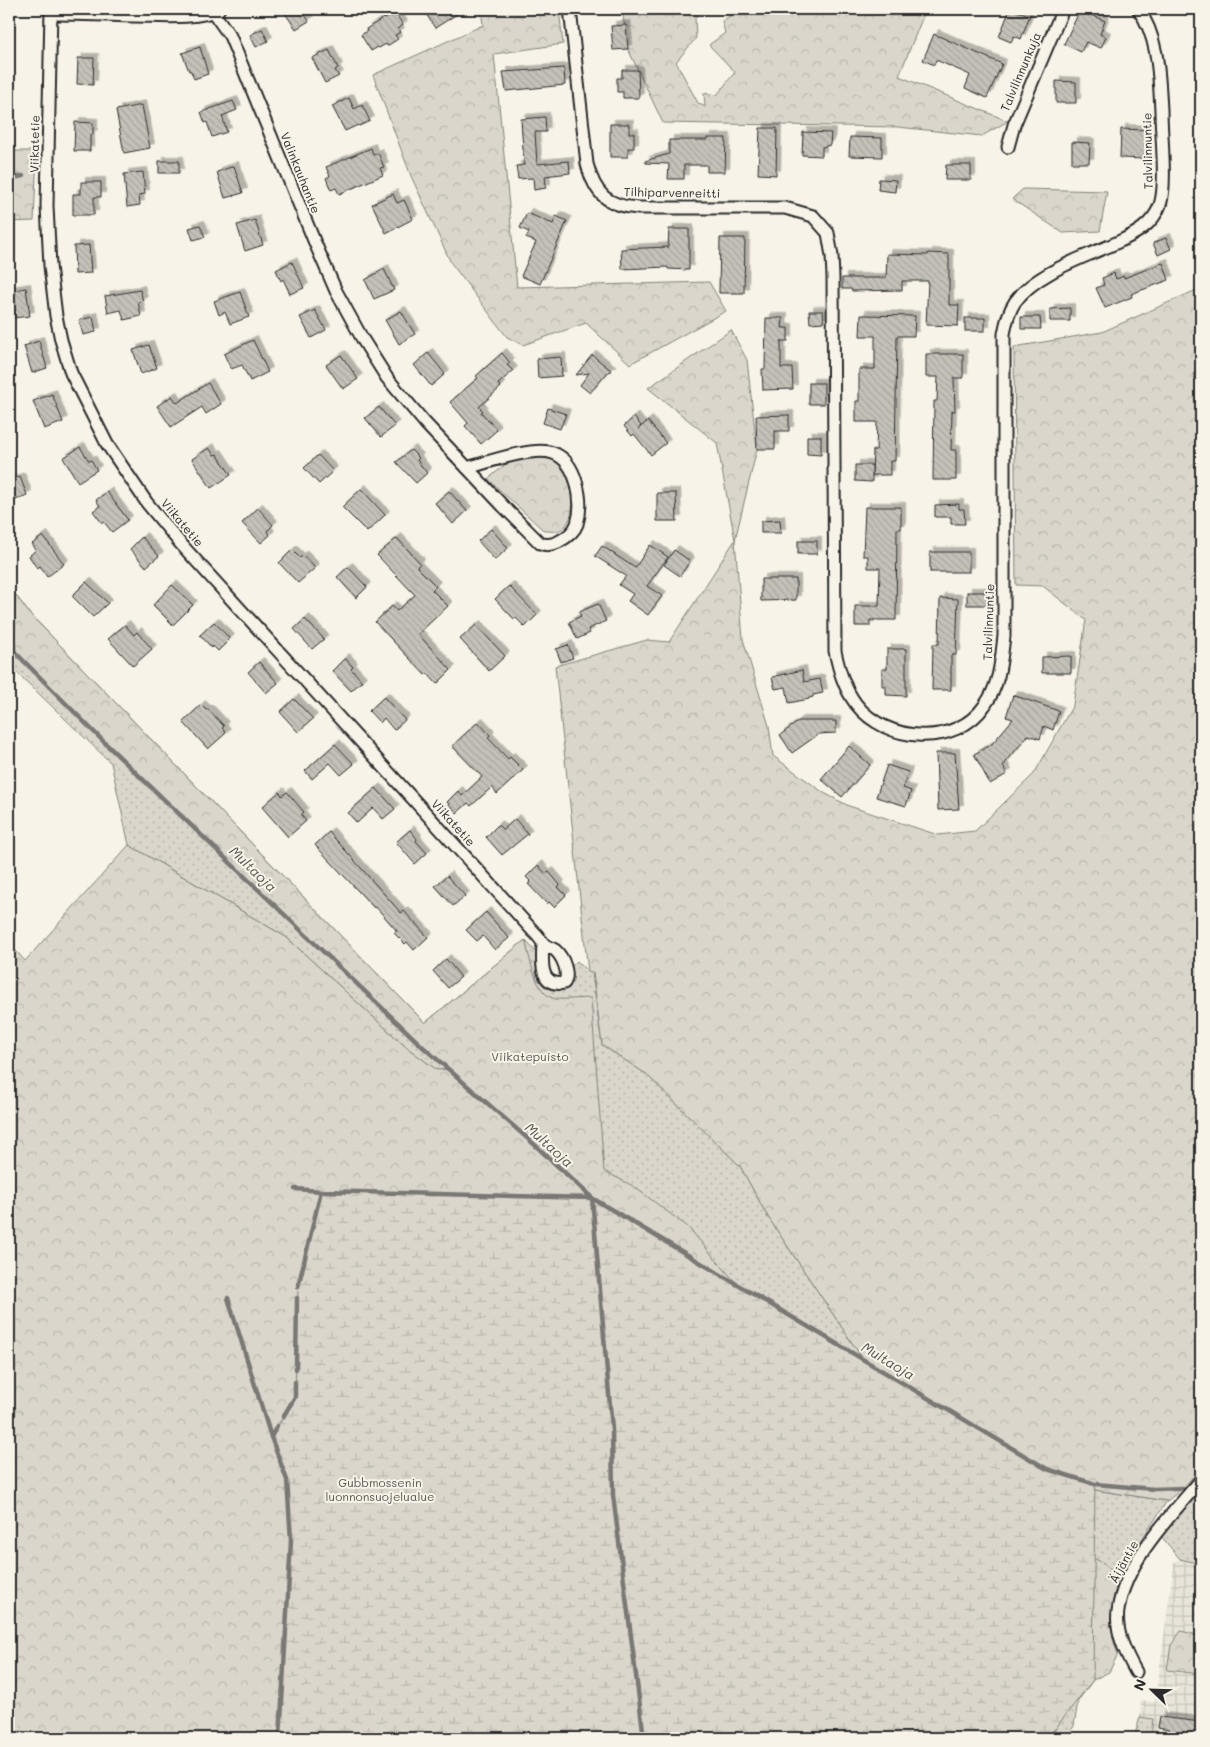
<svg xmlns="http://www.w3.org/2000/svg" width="1210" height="1747" viewBox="0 0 1210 1747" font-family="Mali,sans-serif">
  <defs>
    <pattern id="industrial-grid" width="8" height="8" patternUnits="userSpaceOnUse" patternTransform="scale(1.25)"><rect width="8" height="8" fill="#e8e4da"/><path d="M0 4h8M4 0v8" fill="none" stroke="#c7c4bb"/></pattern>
    <pattern id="grass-dots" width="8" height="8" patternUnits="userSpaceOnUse" patternTransform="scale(1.25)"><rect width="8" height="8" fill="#dad6cc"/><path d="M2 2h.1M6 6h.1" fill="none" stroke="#bbb8af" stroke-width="1.8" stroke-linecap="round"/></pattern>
    <pattern id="forest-crowns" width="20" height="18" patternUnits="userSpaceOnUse" patternTransform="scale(1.25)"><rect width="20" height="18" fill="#dad6cc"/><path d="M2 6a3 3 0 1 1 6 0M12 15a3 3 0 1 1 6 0" fill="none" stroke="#bbb8af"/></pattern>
    <pattern id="wetland-marsh" width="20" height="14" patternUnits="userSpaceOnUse" patternTransform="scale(1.25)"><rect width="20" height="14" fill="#dad6cc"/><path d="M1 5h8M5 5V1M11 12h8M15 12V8" fill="none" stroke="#bbb8af"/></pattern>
    <pattern id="building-back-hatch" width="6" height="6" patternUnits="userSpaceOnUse" patternTransform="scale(1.25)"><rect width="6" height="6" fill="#c4c1b9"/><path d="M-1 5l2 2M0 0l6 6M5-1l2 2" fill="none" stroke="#a9a69f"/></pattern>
    <filter id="shadow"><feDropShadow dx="4.5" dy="-4.5" stdDeviation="0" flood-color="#0004"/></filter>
  </defs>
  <rect width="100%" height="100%" fill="#f7f3e8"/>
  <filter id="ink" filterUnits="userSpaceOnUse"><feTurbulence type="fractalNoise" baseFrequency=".02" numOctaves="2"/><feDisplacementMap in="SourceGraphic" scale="10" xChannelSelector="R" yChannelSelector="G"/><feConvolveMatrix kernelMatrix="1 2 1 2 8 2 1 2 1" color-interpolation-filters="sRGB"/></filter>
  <g filter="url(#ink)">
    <polygon fill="url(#industrial-grid)" points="1180,1559 1201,1564 1201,1738 1151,1738 1153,1719 1140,1717 1141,1701 1155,1702 1174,1563"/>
    <g fill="url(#grass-dots)" stroke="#82807c">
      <polygon points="9,586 29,613 425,1023 525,940 536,952 536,973 537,979 547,988 555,990 571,983 572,966 577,961 588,972 592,973 602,1045 646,1074 740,1166 768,1217 889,1398 1082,1488 1167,1501 1118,1576 1103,1563 1093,1680 1078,1701 1074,1726 1066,1738 1053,1738 1055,1729 520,1126 469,1094 406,1047 286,937 129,845 111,763 9,665"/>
      <polygon points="1201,1490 1201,1564 1180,1559 1161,1536"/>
      <polygon points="1140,1717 1153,1719 1151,1738 1134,1738"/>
    </g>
    <g fill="url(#forest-crowns)" stroke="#82807c">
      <polygon points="481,9 559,9 563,44 494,54 517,287 709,282 726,311 630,364 586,323 523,345 507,337 451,263 411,176 373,75 483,25"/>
      <polygon points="622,9 702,9 695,18 696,38 676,62 698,103 705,107 704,93 717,95 735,72 709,45 725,33 722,21 730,16 725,9 926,9 899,76 1008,121 982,136 898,127 663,123 628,49"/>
      <polygon points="9,151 37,151 34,221 9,222"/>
      <polygon points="1023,189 1107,191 1100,231 1063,233 1012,199"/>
      <polygon points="1201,288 1201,1468 1183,1488 1167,1501 1082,1488 889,1398 768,1217 740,1166 646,1074 602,1045 593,973 588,972 555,666 647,640 669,642 735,540 717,443 648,388 731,330 747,360 757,449 735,540 743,639 769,726 773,756 824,793 849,806 938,835 975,831 1034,774 1073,705 1086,620 1043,586 1016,585 1014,347 1102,332"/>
      <path d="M535,457C541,458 549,458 554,461C580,477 581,545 542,529L488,479L507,463Z"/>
      <path d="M9,586L29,613L425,1023L525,940C530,957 535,996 556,999C567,1000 580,998 591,998L604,1171L633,1186L688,1227L774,1327L1039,1703L1055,1729L1053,1738H9V943L25,961L129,845L286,937L406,1047L437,1070L448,1069L423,1047L107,745L9,646Z"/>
      <path d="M1055,1539L1103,1563L1118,1576C1113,1601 1107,1629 1118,1654L1109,1672L1093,1680L1073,1682Z"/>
      <polygon points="1181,1631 1201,1636 1200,1674 1167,1670 1171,1645"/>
    </g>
    <polygon fill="url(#wetland-marsh)" stroke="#82807c" points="321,1191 592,1198 1047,1469 1095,1484 1093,1680 1055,1729 1041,1738 280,1738 291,1540 287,1480 271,1437 295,1397 298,1287"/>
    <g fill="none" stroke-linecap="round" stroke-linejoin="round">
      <g stroke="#7a7874" stroke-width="4.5">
        <polyline points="9,179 23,176"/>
        <polyline points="9,646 107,745 423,1047 535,1145 592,1198 1047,1469 1095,1484 1154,1489 1183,1488"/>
        <polyline points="295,1189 321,1191 592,1198 612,1429 613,1495 644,1738"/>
        <polyline points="298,1287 321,1191"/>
        <polyline points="228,1298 271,1437 287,1480 291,1540 280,1738"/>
        <polyline points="296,1369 297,1298"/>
        <polyline points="283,1417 295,1397 295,1382"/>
        <polyline points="271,1437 277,1426"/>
        <polyline points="1200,1492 1201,1492"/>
      </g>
    </g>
    <g fill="url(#building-back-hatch)" stroke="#2b2b2b" filter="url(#shadow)">
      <polygon points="282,9 301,9 309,21 296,29"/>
      <polygon points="423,9 465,9 435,28"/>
      <polygon points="1010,9 1030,15 1021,39 1014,36 1011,42 999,37"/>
      <polygon points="1080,10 1105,21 1100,34 1106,37 1101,48 1086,42 1081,52 1064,44"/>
      <polygon points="395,13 403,25 398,29 400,32 395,35 398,39 387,46 386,44 379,48 378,47 371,51 361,35 367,31 366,29 384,18 385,19"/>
      <polygon points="626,25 628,49 613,50 611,26"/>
      <polygon points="262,29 268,41 256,47 250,35"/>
      <polygon points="934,34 1002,64 987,98 965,88 970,75 936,60 934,65 923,60"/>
      <polygon points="200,47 208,74 194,79 191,71 189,71 182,53"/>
      <polygon points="329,50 338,68 335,70 339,76 325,83 312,58"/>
      <polygon points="78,58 94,58 93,85 77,84"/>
      <polygon points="564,68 565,85 506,91 503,72"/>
      <polygon points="622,70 638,70 639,98 623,98 623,92 617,92 617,78 622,78"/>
      <polygon points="1056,81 1076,82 1076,103 1056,103"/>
      <polygon points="349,98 354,109 362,105 370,121 359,126 358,125 345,131 332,106"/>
      <polygon points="233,101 237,110 222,116 227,132 212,137 207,122 205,123 201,112"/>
      <polygon points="142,105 150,148 124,153 116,110"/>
      <polygon points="545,117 546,132 535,132 537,164 569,161 570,173 545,176 546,188 534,190 533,178 518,179 516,166 524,165 521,119"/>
      <polygon points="75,122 93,123 93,134 90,135 90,151 74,151"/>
      <polygon points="610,124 629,124 629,133 634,133 634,148 628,148 628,157 610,157"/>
      <polygon points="760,128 777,128 776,175 758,174"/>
      <polygon points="1121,129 1147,130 1145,159 1120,158"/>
      <polygon points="803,132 831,133 830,145 822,147 822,156 802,155"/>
      <polygon points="850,137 882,138 882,157 849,156"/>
      <polygon points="707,138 726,138 725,172 707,172 707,165 684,165 684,179 668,179 669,164 646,163 645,161 669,154 669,140 707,140"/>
      <polygon points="1072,142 1090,143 1089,163 1072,163"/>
      <polygon points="371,148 373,155 378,153 384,167 380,168 383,175 339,194 336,188 331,190 326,178 330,176 326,167"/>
      <rect x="159" y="161" width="20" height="12"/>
      <polygon points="946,165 971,165 971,180 945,180"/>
      <polygon points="234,166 243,193 225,198 217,172"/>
      <polygon points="143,172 145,194 139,195 140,205 127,207 124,174"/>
      <polygon points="879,179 896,180 895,192 878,190"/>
      <polygon points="81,182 101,182 101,197 94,197 94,215 73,215 73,194 81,194"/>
      <polygon points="393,194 397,203 404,200 413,219 386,233 372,204"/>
      <polygon points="527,213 553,224 556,216 567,221 540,284 521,276 536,242 526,238 529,232 520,228"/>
      <polygon points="255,220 263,245 245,251 237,225"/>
      <polygon points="200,225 205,237 193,240 189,228"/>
      <polygon points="669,229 689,229 689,270 668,269 668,267 622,269 621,249 668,247"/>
      <polygon points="720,238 745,238 744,293 719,293"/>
      <polygon points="1166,238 1171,249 1158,255 1153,243"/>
      <polygon points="89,245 91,273 75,274 74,246"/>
      <polygon points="928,253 949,254 949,305 959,305 958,326 926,325 928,281 902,281 902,290 852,291 851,289 842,289 842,278 886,278 887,254 928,255"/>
      <polygon points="292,262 304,288 290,294 283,279 281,281 276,270"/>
      <polygon points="1163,263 1169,280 1131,294 1132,297 1105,308 1096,288 1104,285 1102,278 1114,273 1116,279 1124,276 1124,278"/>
      <polygon points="384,269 394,290 374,299 365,280"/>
      <polygon points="26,288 30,316 13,318 9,291"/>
      <polygon points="140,290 143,301 138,302 141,316 124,320 121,310 108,313 105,296"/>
      <polygon points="240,292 249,317 230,324 225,312 219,315 214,301"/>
      <polygon points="1070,308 1070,321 1050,321 1050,309"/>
      <polygon points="315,310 326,330 311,338 300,317"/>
      <polygon points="401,311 415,334 399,344 385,320"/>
      <polygon points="809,311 823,311 824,322 810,323"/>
      <polygon points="861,315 915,316 914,336 897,336 895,461 890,461 890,475 872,475 873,450 876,450 877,422 856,422 856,401 859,401 859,369 875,369 875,336 860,336"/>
      <polygon points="93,317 96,332 83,335 79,320"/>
      <polygon points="1021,317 1040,317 1041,329 1021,329"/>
      <polygon points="766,318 783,318 782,328 788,328 788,341 781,341 781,368 792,368 793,389 763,390 762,369 765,369"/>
      <rect x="965" y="318" width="20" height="13"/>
      <polygon points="253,340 268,372 250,381 242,365 231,369 224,354"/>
      <polygon points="39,341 47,368 32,373 24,346"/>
      <polygon points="149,345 157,368 141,374 133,350"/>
      <polygon points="428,353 445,374 431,386 414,365"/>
      <polygon points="502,353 510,363 507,365 513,371 498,384 501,387 479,407 483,411 481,412 497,430 481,444 465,426 468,423 450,402 478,378 476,376"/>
      <polygon points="926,354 963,354 963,378 954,378 955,411 952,411 951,450 956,450 956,480 933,480 934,401 937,401 938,377 926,377"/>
      <polygon points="341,355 358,379 343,389 326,365"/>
      <polygon points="592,355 612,371 608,372 590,393 580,385 589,373 576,375"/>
      <polygon points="561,357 562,376 538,378 537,359"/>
      <polygon points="208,383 221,404 206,414 202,407 171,427 157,406 172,396 177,403"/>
      <rect x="809" y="383" width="15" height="21"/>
      <polygon points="52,394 63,422 44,429 33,401"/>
      <polygon points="379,407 395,426 381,437 365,418"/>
      <polygon points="548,408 566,414 560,429 543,423"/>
      <polygon points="789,415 789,431 775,431 775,449 757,449 756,416"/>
      <polygon points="634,417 641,426 638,429 648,421 666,443 651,455 634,434 632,436 624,426"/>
      <polygon points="807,436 821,436 821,455 807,454"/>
      <polygon points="80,447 89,461 91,460 97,470 78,482 63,458"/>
      <polygon points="209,448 214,455 217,454 231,475 211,488 192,459"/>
      <polygon points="411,450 419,458 417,460 427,473 416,483 396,462"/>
      <polygon points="318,455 333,471 319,484 304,468"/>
      <polygon points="855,465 872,465 872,482 855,481"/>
      <polygon points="20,477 27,495 9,503 9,481"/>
      <polygon points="361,489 385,515 367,532 342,507"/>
      <polygon points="449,491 467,511 453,524 435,503"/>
      <polygon points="107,492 128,520 112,532 104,522 102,523 93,511 100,506 96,500"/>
      <polygon points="657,493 676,493 677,521 657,521"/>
      <polygon points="959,504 959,509 964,509 965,524 951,524 951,517 935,517 935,505"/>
      <polygon points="865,507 901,507 901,529 897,529 896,620 870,620 870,626 855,626 855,606 879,606 880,568 868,568 868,556 863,556"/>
      <polygon points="258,508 273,525 267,531 270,535 261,543 242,523"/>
      <polygon points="780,520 781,533 761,533 761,521"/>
      <polygon points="491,529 508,548 495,560 478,541"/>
      <polygon points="43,536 64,564 47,577 40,566 37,568 29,556 36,550 32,544"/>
      <polygon points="142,537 159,556 146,567 130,549"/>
      <polygon points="397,538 420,563 417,567 436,586 432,590 448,606 418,634 451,670 437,684 427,673 425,675 375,622 392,606 397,611 415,595 377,555"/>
      <rect x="798" y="541" width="19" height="13"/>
      <polygon points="650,545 668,557 647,586 662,596 648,615 628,601 633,594 619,585 626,576 595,556 602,546 635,568"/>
      <polygon points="292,550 300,558 303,555 315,568 298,583 279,563"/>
      <polygon points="674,550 690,561 680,576 664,565"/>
      <rect x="930" y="552" width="39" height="20"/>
      <polygon points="348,567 367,587 356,598 337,577"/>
      <polygon points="761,579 796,579 796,600 761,601"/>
      <polygon points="86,582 108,603 93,617 72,596"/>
      <polygon points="172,585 193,605 173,625 153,605"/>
      <polygon points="509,586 537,615 525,627 516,618 514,619 495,599"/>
      <rect x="967" y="592" width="20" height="13"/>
      <polygon points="940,598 958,599 956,655 951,655 951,690 932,690 933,644 939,644"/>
      <polygon points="598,604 606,621 588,629 590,633 577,639 569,622 581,616 579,612"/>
      <polygon points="305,619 324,639 312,649 294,629"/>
      <polygon points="214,622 230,639 218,651 213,646 212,648 200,635"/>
      <polygon points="125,625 134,635 137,632 152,649 133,666 108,639"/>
      <polygon points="476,625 505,656 489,671 460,639"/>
      <polygon points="568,645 573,658 561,662 556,649"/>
      <polygon points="887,649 906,649 906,696 886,695 886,686 882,686 882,669 887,669"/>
      <polygon points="1071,656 1071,673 1042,673 1042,657"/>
      <polygon points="345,658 353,667 351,669 362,681 351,691 332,671"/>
      <polygon points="259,662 278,683 266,693 248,672"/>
      <polygon points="802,670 804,682 820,679 823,693 813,695 813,697 809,698 809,699 789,703 786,687 775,689 772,677"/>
      <polygon points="1013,695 1059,711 1053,730 1044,726 1040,739 1028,735 1003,766 1007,774 990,784 974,754 991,745 1013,719 1006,717"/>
      <polygon points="384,697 405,720 394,730 384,718 380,723 369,711"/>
      <polygon points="294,699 313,719 298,732 280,712"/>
      <polygon points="201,705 206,710 208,709 224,726 222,728 226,733 208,749 183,722"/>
      <polygon points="799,721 836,721 836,733 819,734 792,753 780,735"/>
      <polygon points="478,722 490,735 488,738 508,759 510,757 523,770 497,794 492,787 471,806 468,803 457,813 447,802 458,791 462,796 482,777 452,746"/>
      <polygon points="335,744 354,764 341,775 330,763 312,779 305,771"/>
      <polygon points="849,746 870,765 842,797 821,779"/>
      <polygon points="936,753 955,753 959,809 938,810"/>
      <polygon points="887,765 908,772 903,788 911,791 906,806 876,797"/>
      <polygon points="376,788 395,809 383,819 373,808 357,823 348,813"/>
      <polygon points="279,792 282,796 287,792 304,812 301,815 306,821 288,837 262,807"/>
      <polygon points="515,819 528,834 502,855 486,837 498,825 503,830"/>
      <polygon points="410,830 417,839 416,841 427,853 415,864 396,842"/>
      <polygon points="329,832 401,913 404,911 428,937 414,950 407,942 405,944 394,933 397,931 376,907 374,908 315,845"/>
      <polygon points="538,865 546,874 549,872 560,885 558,887 566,895 554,907 549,902 547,904 528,884 531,882 526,877"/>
      <polygon points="447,876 465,896 453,906 435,886"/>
      <polygon points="486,912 509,938 495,950 483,936 477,941 466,930"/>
      <polygon points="446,959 461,977 448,988 433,971"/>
      <polygon points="1160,1717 1201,1722 1201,1738 1182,1736 1182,1738 1168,1738 1169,1730 1158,1728"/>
    </g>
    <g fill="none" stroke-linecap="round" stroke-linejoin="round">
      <defs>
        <g id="minor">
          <path d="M51,9L47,206L50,266L56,316L61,340L71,373L107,444L147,503L180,543L534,932C538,935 541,941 544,944C547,947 552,948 555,950C563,957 570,974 564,983C539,987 542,961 543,944"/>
          <path d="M570,9L587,164C595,194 607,206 638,208H785L813,216L828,233L832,256L833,277L835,651C839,670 844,688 856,704C886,743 956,748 985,705C1000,684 1001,661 1004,636V334C1006,322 1009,311 1015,302C1035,273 1085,257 1116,243C1134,235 1153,225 1160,205C1167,185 1161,134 1161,110C1159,77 1159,37 1138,9"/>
          <path d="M213,12L230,36L315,243L336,291L363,340L387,378L425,423L503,506L540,543C547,546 552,545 558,542C566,538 574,532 577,524C584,502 577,461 553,453C534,446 488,462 467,468"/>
          <path d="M51,14C79,14 106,15 134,16C158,16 197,20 219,9"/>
          <polyline points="1008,147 1014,125 1063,9"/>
          <path d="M1136,1672C1126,1654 1115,1632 1118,1611C1124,1563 1171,1515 1201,1480"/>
        </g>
      </defs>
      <use href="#minor" stroke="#2b2b2b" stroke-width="15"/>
      <use href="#minor" stroke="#f7f3e8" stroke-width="11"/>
    </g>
  </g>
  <g text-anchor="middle" stroke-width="4" stroke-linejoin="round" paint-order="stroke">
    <g font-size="12" fill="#2b2b2b" stroke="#f7f3e8">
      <text transform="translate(1021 72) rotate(-67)" y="4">Talvilinnunkuja</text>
      <text transform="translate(35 144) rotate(-89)" y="4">Viikatetie</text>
      <text transform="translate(1148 151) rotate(-91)" y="4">Talvilinnuntie</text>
      <text transform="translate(300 173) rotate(68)" y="4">Valinkauhantie</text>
      <text transform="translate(672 193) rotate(1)" y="4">Tilhiparvenreitti</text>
      <text transform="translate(182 523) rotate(50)" y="4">Viikatetie</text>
      <text transform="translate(989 622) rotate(-88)" y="4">Talvilinnuntie</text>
      <text transform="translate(453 823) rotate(48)" y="4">Viikatetie</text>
      <text transform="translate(1124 1562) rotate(-61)" y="4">Äijäntie</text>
    </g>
    <g font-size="12" fill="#575653" stroke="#f7f3e8">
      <text x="530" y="1061">Viikatepuisto</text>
      <text x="380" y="1487">Gubbmossenin<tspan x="380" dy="14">luonnonsuojelualue</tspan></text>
    </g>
    <g font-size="14" font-style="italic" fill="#53524f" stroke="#f7f3e8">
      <text transform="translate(253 869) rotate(44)" y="5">Multaoja</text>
      <text transform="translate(549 1145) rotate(42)" y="5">Multaoja</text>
      <text transform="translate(888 1361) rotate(31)" y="5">Multaoja</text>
    </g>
  </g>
  <rect width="1210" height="1747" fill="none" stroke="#f7f3e8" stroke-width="30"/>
  <rect x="15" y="15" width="1180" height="1717" fill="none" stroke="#2b2b2b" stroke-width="2" filter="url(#ink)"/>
  <g transform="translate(1152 1690) rotate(293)" stroke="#f7f3e8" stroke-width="4" paint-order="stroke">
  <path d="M0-4L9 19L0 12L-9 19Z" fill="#2b2b2b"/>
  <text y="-8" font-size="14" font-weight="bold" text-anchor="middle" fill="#2b2b2b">N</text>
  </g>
</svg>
